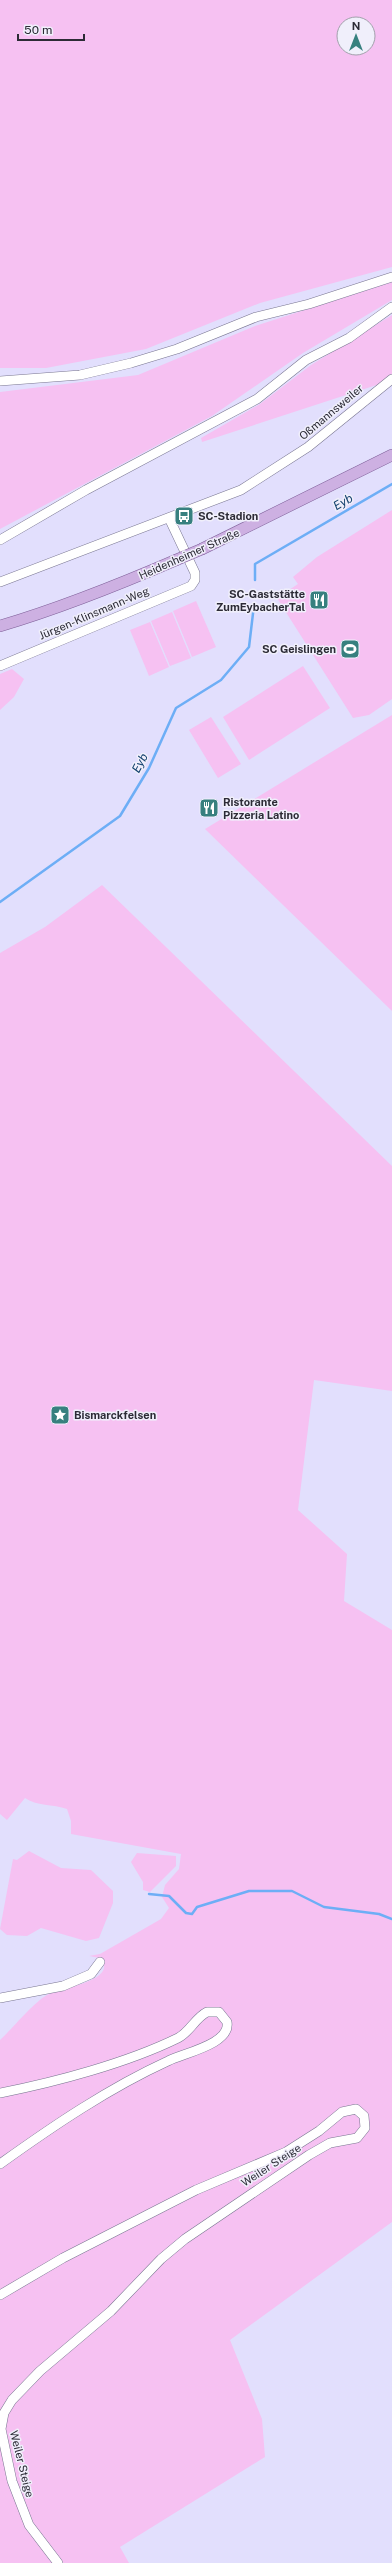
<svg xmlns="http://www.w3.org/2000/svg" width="392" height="2563" viewBox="0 0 392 2563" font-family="'Public Sans',sans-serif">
  <rect width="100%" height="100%" fill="#e2dffd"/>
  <g fill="#f6c1f2" fill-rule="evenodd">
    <path d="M0,0H392V267L260,303L146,349L46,368H0ZM344,24H368V48H344Z"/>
    <polygon points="392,282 392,300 303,353 212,416 0,529 0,392 138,375 255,326"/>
    <polygon points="392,315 392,380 202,442 201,438 260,404 311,365"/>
    <polygon points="392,510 392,699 369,715 353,718 277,598 298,584 293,577 317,557"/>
    <polygon points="196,601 216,647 192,657 173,611"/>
    <polygon points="172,612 191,658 170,666 151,621"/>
    <polygon points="150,622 169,667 149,676 130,630"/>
    <polygon points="303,666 330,708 249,760 223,717"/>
    <polygon points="12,669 24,679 14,697 0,710 0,674"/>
    <polygon points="392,715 392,1011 205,829"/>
    <polygon points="211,717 241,764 218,778 189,730"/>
    <path d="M102,885L392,1166V1391L314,1380L298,1510L347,1554L344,1601L392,1630V2222L230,2340L262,2419L265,2457L120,2547L129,2563H0V2040C13,2028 33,2003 47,1995C56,1989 113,1982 103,1962C100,1957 94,1957 89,1956L100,1954L161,1919L169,1908L162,1897L165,1885L179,1869L181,1854L71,1834V1821L67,1809C53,1804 36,1806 25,1798L7,1820L0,1814V953L45,927Z"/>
    <polygon points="29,1851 61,1868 91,1870 113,1891 113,1903 99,1938 86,1941 41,1928 27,1936 7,1935 0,1929 13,1859 17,1860"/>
    <polygon points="137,1853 176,1856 176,1866 150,1892 143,1890 143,1882 131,1862"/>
  </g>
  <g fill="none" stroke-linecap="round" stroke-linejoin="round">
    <g stroke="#6daef6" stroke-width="2.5">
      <polyline points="255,580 255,564 392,484"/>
      <polyline points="0,902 120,816 149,768 176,708 221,680 249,647 254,605"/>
      <polyline points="149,1894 169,1896 186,1913 192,1914 197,1907 249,1891 292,1891 324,1907 379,1914 392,1919"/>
    </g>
    <defs>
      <g id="minor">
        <polyline points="0,381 80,375 131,363 177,349 256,317 309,304 392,277"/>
        <polyline points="0,540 86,490 257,399 306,360 349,338 392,307"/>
        <polyline points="0,582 241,490 308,447 392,379"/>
        <polyline points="0,666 191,586 195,580 195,573 169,518"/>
        <polyline points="0,1998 63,1986 91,1974 100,1962"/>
        <path d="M0,2093C56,2082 127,2063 178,2038C190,2032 195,2018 207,2012H219L227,2022C231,2044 184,2053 168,2061C109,2088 53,2126 0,2164"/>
        <polyline points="0,2295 63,2258 196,2190 286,2152 319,2131 342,2112 356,2109 364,2116 365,2128 357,2138 330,2143 309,2155 185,2239 161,2259 111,2311 40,2371 12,2400 4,2413 1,2429 12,2481 29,2525 58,2563"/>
      </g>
      <g id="major">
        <polyline points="202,549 392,455"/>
        <path d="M0,626C61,608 118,585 176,560"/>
      </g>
    </defs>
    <use href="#minor" stroke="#797691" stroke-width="10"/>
    <use href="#major" stroke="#7f6099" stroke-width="12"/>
    <use href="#minor" stroke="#fff" stroke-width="9"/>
    <use href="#major" stroke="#cdb0e2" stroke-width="11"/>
    <defs>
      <polyline id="major-bridge" points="176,560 202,549"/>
    </defs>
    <use href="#major-bridge" stroke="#7f6099" stroke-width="12" stroke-linecap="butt"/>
    <use href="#major-bridge" stroke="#cdb0e2" stroke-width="11"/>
  </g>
  <defs>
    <symbol id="bus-square" viewBox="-11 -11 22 22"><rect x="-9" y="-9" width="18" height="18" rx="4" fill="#37807f" stroke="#f0effb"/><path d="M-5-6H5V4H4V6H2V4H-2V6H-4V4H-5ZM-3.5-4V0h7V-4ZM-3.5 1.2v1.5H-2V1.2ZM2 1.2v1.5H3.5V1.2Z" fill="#fff"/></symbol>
    <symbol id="restaurant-square" viewBox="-11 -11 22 22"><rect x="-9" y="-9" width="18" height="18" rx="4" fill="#37807f" stroke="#f0effb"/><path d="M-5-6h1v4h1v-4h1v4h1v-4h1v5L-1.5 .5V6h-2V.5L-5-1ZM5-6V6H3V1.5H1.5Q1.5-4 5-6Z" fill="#fff"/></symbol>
    <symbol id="stadium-square" viewBox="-11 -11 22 22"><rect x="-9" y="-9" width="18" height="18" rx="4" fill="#37807f" stroke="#f0effb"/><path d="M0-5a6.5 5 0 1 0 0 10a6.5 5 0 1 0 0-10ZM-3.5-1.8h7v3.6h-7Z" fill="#fff"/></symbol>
    <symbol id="sight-square" viewBox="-11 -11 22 22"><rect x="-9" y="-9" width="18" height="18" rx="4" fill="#37807f" stroke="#f0effb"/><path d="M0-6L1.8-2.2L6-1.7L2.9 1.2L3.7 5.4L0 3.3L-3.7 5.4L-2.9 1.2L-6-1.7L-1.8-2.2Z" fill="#fff"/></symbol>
  </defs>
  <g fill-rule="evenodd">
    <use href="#bus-square" x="173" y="505" width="22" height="22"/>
    <use href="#restaurant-square" x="308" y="589" width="22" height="22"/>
    <use href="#stadium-square" x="339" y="638" width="22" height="22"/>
    <use href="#restaurant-square" x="198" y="797" width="22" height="22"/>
    <use href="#sight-square" x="49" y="1404" width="22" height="22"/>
  </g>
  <g text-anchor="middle" stroke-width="3" stroke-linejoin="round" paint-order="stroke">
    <g font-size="11" fill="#2c2b36" stroke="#f0effb">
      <text transform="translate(331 412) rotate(-40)" y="4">Oßmannsweiler</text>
      <text transform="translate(189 554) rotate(-24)" y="4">Heidenheimer Straße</text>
      <text transform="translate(94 613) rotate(-23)" y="4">Jürgen-Klinsmann-Weg</text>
      <text transform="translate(271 2165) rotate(-33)" y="4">Weiler Steige</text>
      <text transform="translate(22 2464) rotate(76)" y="4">Weiler Steige</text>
    </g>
    <g font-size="11" font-weight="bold" fill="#2c2b36" stroke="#f0effb" text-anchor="start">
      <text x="198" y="520">SC-Stadion</text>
      <text x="305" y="598" text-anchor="end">SC-Gaststätte<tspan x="305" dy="13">ZumEybacherTal</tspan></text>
      <text x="336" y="653" text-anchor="end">SC Geislingen</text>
      <text x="223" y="806">Ristorante<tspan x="223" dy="13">Pizzeria Latino</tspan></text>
      <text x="74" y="1419">Bismarckfelsen</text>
    </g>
    <g font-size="12" font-style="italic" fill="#12406d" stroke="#f0effb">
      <text transform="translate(343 502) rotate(-30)" y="4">Eyb</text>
      <text transform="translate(140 763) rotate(-62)" y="4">Eyb</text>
    </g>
  </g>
  <g transform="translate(356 36)"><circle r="19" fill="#f0effb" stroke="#a2a1ac"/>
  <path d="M0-3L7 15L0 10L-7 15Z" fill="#37807f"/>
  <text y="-6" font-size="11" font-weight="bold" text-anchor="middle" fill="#2c2b36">N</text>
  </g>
  <path d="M18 34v6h66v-6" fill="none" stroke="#2c2b36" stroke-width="2"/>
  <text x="24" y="34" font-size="12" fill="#2c2b36" stroke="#f0effb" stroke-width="3" paint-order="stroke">50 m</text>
</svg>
